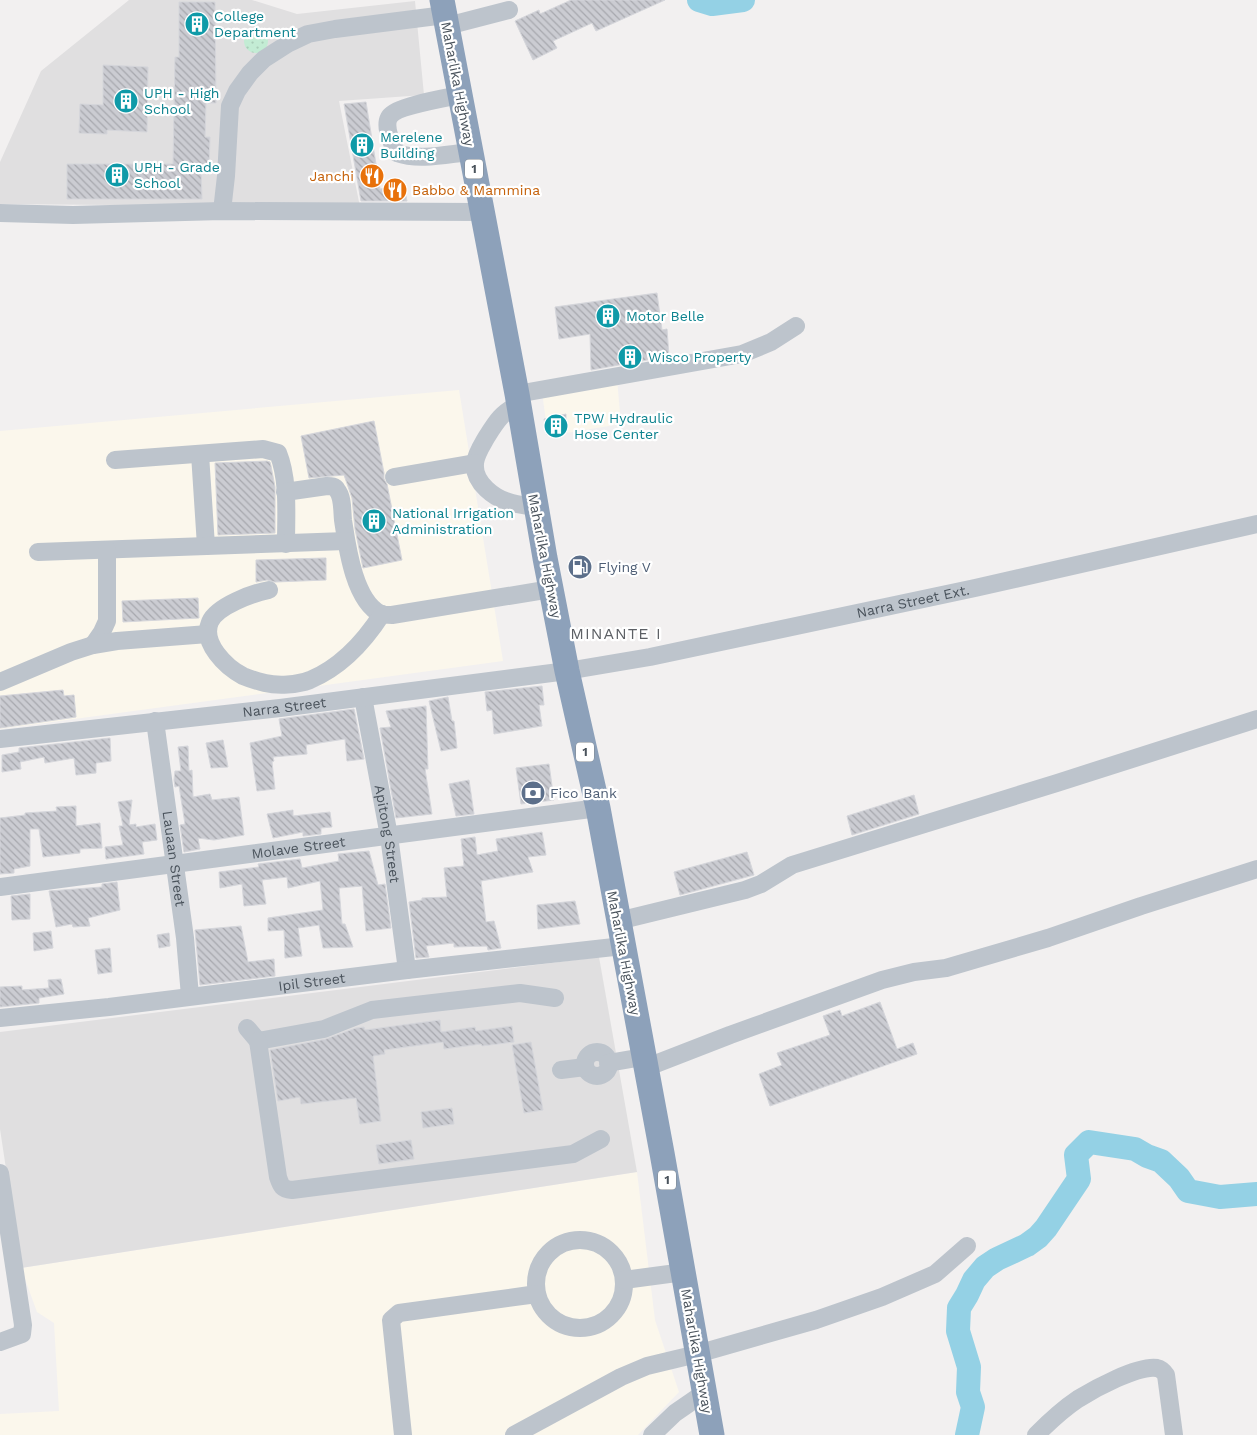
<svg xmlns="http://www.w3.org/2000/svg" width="1257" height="1435" viewBox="0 0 1257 1435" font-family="'Work Sans',sans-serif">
  <defs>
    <pattern id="grass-dots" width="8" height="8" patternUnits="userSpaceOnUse" patternTransform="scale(1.25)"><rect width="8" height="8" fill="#c3ecd4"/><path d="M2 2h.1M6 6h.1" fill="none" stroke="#a9ccb8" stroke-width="1.8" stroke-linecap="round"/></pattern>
    <pattern id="building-back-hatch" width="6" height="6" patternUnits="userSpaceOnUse" patternTransform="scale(1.25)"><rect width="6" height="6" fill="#cbccd2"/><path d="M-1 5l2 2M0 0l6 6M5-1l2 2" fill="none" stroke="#a7a8ae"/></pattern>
  </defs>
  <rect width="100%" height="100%" fill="#f2f0f0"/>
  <g fill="#fbf7ec">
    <polygon points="617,379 621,424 548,436 542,392"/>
    <polygon points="459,390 503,661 0,729 0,431"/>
    <polygon points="637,1172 655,1320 679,1392 638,1435 0,1435 0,1414 59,1411 54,1323 37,1312 21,1268"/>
  </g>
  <g fill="#e0dfe0">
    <polygon points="129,0 252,0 297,14 415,1 424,95 339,101 360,207 0,204 0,162 41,71"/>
    <polygon points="599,957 637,1172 21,1268 0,1129 0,1032"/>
  </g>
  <circle fill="url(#grass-dots)" cx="256" cy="41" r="12"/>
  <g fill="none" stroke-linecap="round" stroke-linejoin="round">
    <g stroke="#94d1e5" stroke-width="24">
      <polyline points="699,0 712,4 743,0"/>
      <polyline points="967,1435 973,1407 968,1392 969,1367 958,1331 959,1308 967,1295 974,1280 985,1267 997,1259 1027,1245 1038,1237 1046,1228 1079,1179 1076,1155 1089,1142 1135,1149 1147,1156 1161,1161 1179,1178 1188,1191 1220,1197 1257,1194"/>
    </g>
  </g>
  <g fill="url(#building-back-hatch)" stroke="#d5d6db">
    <polygon points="571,0 665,0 596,31 592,23 553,41 557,48 533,60 515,21 539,10 540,14"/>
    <polygon points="179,2 215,2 216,103 206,103 205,137 210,137 209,168 201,168 202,199 67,199 67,164 173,164 175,57 179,57"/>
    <polygon points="103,65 148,67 147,132 107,130 107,134 79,133 80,104 103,105"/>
    <polygon points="366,102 380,189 404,186 407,201 361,201 344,104"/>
    <polygon points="657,293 662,330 667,329 669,356 591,370 590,334 559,339 555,307"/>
    <polygon points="566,414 566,433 547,435 544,419"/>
    <polygon points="374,421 384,473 384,479 387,484 402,560 363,568 355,529 352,498 344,475 309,478 301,436"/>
    <polygon points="267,461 270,462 271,466 275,487 275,533 218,535 215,463"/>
    <polygon points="326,558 326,580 275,582 267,580 256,582 256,560"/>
    <polygon points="198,598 199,618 123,622 122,601"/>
    <polygon points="542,686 544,705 539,705 542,726 494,734 492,710 487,711 485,692"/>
    <polygon points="63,690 64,696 74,695 76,717 0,728 0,696"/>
    <polygon points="448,697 452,721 454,721 457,748 441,751 429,701"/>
    <polygon points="426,706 428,769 425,769 432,814 396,818 380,728 391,727 386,711"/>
    <polygon points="354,709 364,759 347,761 345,739 306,745 307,754 273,757 274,761 272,762 275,789 257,791 250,743 282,736 279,719"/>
    <polygon points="110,738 111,761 96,763 96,773 76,775 74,758 45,763 44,757 20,762 21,769 2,772 2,755 19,752 19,748"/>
    <polygon points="223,740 228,767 211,768 206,743"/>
    <polygon points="188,746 189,771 192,770 193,797 210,794 212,800 239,797 244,835 214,840 198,838 200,849 184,852 180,825 185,824 179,786 175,787 174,780 175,771 181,771 178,747"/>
    <polygon points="549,764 554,800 521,804 516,768"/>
    <polygon points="469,780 474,814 456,816 449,784"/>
    <polygon points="914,795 919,814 852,835 847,816"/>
    <polygon points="132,800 129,825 136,824 136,827 155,824 157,840 142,842 144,854 106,859 105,847 123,845 119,826 123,826 118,802"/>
    <polygon points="76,806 76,826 100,823 102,848 80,849 80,853 43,857 39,829 30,829 30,866 14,869 14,873 0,874 0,818 25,815 25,813 57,811 56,807"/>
    <polygon points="293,810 293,816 330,812 332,827 321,828 321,834 303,836 303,832 273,838 267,814"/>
    <polygon points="542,832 546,855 528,857 533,872 481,881 486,922 494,921 501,948 488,950 487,946 454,947 454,943 426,946 429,957 416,958 409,902 422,900 422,898 447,897 444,868 464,866 461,839 475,837 477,855 498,851 496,839"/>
    <polygon points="369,851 378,885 385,884 391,928 366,931 362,886 339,888 342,924 345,924 353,947 323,948 319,925 298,928 302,956 285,958 284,930 268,931 268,918 323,910 320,881 288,888 287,877 262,880 266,904 244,906 242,884 220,888 219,872 259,867 258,864 300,859 302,868 339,861 338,854"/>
    <polygon points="747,852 754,875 680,895 674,872"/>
    <polygon points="117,882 120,910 88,918 90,926 73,927 72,924 56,927 49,891 102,887 102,884"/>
    <polygon points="30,894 30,919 12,920 11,896"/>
    <polygon points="575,901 580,924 538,929 537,905"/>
    <polygon points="241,926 248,962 274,959 275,976 200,985 195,930"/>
    <polygon points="51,931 53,948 34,951 33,933"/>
    <polygon points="169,933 170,946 159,948 157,935"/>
    <polygon points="110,948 112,972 98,974 95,950"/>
    <polygon points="61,979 64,994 39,998 39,1003 0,1007 0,987 22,986 22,990 49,988 48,980"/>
    <polygon points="880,1002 897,1049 913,1043 917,1054 770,1106 759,1074 782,1065 777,1053 830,1035 823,1016 840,1010 842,1016"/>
    <polygon points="440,1020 441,1032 475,1027 476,1031 512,1026 514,1042 482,1046 481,1044 444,1049 443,1042 384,1050 385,1054 373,1056 381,1121 360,1124 356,1098 301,1104 300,1097 278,1101 270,1050 326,1039 356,1028 364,1027 365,1030"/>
    <polygon points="531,1042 543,1110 524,1113 512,1045"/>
    <polygon points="452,1108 454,1124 423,1128 421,1112"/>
    <polygon points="411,1140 414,1159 379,1164 376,1145"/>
  </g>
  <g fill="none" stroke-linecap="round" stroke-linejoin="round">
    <g stroke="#bdc4cc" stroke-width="18">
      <polyline points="447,26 509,10"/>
      <path d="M460,95C446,98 397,106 390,116C383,125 392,145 397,153C419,161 448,154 470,152"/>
      <polyline points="222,211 226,176 230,106 237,91 250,73 264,59 289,43 308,34 335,29 445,15"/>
      <polyline points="0,213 73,215 222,211 482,212"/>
      <polyline points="517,394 742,354 771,342 796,326"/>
      <path d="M518,405C501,413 496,422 486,438C482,445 476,454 475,463C473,483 495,499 512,503C520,505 528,506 536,507"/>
      <polyline points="200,454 206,546"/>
      <path d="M115,460L263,449L278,453C289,480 286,515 286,544"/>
      <polyline points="394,477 475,463"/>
      <path d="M285,492L327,486C331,486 335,486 337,490C343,497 342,511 343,520C347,546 354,601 381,614C384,615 389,615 392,615L551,589"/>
      <polyline points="38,552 346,541"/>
      <path d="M269,590C253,593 217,606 210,622C201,643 226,667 243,676C250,679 257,681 265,683C278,686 297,685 310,680C341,667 364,642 382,614"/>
      <polyline points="93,645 102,632 107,621 107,550"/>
      <polyline points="0,682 71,652 93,645 117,641 208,634"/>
      <path id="s1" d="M363,697L389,836L407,970"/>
      <path id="s2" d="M155,721L185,938L190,996"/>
      <path id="s3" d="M0,739L280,708L567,671L650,657L975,588L1257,524"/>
      <path id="s4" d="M0,887L598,808"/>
      <polyline points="618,921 745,890 761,884 792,865 1057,783 1257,719"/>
      <path id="s5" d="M0,1018L109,1007L407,970L623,946"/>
      <polyline points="247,1028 258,1041 324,1029 372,1010 520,993 555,998"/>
      <path d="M258,1041L278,1177C281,1186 282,1189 292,1190L573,1154L601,1139"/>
      <circle cx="597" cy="1064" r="12"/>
      <polyline points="608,1063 643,1057"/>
      <polyline points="645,1068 730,1035 882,980 914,972 946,968 1048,938 1141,906 1257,869"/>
      <polyline points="561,1070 585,1067"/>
      <polyline points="0,1173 23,1325 22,1334 0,1342"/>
      <circle cx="580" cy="1284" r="44"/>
      <polyline points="624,1280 684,1272"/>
      <polyline points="403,1435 391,1320 399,1313 537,1294"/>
      <polyline points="514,1435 621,1377 647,1366 697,1354 816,1320 882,1297 935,1274 967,1246"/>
      <polyline points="652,1435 675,1413 704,1393"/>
      <path d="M1036,1435C1049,1422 1063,1409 1078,1399C1094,1389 1138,1365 1157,1368C1162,1369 1164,1372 1166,1375L1174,1435"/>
    </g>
    <polyline stroke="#8da1ba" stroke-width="25" points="442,0 517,394 545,558 567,671 598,808 662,1153 712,1435"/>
  </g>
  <defs>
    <symbol id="building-disc" viewBox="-11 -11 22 22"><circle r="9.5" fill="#0f9aa8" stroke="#fff"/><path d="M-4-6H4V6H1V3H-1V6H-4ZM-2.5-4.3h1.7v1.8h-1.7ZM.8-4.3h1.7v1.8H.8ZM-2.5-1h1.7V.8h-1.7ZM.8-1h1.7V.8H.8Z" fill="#fff"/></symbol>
    <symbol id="restaurant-disc" viewBox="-11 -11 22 22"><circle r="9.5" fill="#e8710a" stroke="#fff"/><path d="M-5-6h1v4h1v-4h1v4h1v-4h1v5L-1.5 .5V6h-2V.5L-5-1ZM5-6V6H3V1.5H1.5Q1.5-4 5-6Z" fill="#fff"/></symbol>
    <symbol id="fuel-disc" viewBox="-11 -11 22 22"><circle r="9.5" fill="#5c6f8a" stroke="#fff"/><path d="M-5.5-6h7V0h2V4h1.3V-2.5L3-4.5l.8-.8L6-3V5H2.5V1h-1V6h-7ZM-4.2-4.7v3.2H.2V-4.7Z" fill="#fff"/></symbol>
    <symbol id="bank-disc" viewBox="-11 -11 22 22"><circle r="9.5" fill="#5c6f8a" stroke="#fff"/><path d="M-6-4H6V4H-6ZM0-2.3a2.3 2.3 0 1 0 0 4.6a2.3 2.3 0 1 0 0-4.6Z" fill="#fff"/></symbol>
  </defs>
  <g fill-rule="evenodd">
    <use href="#building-disc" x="183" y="10" width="28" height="28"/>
    <use href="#building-disc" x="112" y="87" width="28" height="28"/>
    <use href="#building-disc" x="348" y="131" width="28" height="28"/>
    <use href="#building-disc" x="103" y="161" width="28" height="28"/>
    <use href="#restaurant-disc" x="358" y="162" width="28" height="28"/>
    <use href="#restaurant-disc" x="381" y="176" width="28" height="28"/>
    <use href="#building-disc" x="594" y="302" width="28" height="28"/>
    <use href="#building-disc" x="616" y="343" width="28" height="28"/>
    <use href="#building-disc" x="542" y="412" width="28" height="28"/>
    <use href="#building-disc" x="360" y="507" width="28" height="28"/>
    <use href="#fuel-disc" x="566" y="553" width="28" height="28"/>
    <use href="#bank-disc" x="519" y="779" width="28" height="28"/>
  </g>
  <g text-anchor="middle" stroke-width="4.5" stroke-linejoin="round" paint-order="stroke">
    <g fill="#fff" stroke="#80878d" stroke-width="1">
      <rect x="465" y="159.5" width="18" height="19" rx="4"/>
      <rect x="576" y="742.5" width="18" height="19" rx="4"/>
      <rect x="658" y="1170.5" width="18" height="19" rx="4"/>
    </g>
    <g font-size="12" font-weight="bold" fill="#4a535c">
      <text x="474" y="173">1</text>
      <text x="585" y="756">1</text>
      <text x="667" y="1184">1</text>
    </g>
    <g font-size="14" fill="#0d838f" stroke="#fff" text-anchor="start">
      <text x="214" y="21">College<tspan x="214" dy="16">Department</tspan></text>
      <text x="144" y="98">UPH - High<tspan x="144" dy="16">School</tspan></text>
      <text x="380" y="142">Merelene<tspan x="380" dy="16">Building</tspan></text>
      <text x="134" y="172">UPH - Grade<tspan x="134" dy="16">School</tspan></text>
      <text x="626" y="321">Motor Belle</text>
      <text x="648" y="362">Wisco Property</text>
      <text x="574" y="423">TPW Hydraulic<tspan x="574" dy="16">Hose Center</tspan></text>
      <text x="392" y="518">National Irrigation<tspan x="392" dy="16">Administration</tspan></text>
    </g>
    <g font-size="14" fill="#4a535c" stroke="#fff">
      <text transform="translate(458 84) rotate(79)" y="5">Maharlika Highway</text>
      <text transform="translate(545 556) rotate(79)" y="5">Maharlika Highway</text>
      <text dy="5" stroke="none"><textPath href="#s3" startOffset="924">Narra Street Ext.</textPath></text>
      <text dy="5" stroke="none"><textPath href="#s3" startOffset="286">Narra Street</textPath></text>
      <text dy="5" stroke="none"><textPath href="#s1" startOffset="139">Apitong Street</textPath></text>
      <text dy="5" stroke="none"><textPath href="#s4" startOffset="301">Molave Street</textPath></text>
      <text dy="5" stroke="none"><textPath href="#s2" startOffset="139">Lauaan Street</textPath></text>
      <text transform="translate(624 953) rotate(79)" y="5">Maharlika Highway</text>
      <text dy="5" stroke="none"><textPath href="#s5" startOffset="314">Ipil Street</textPath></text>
      <text transform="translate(697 1351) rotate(80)" y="5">Maharlika Highway</text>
    </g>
    <g font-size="14" fill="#c56008" stroke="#fff" text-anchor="end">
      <text x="354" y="181">Janchi</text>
      <text x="412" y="195" text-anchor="start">Babbo &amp; Mammina</text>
    </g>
    <g font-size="14" fill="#4e5e75" stroke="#fff" text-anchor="start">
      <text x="598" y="572">Flying V</text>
      <text x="550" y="798">Fico Bank</text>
    </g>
    <g font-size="16" letter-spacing="1" fill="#5d6065" stroke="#fff">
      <text x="616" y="639">MINANTE I</text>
    </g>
  </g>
</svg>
